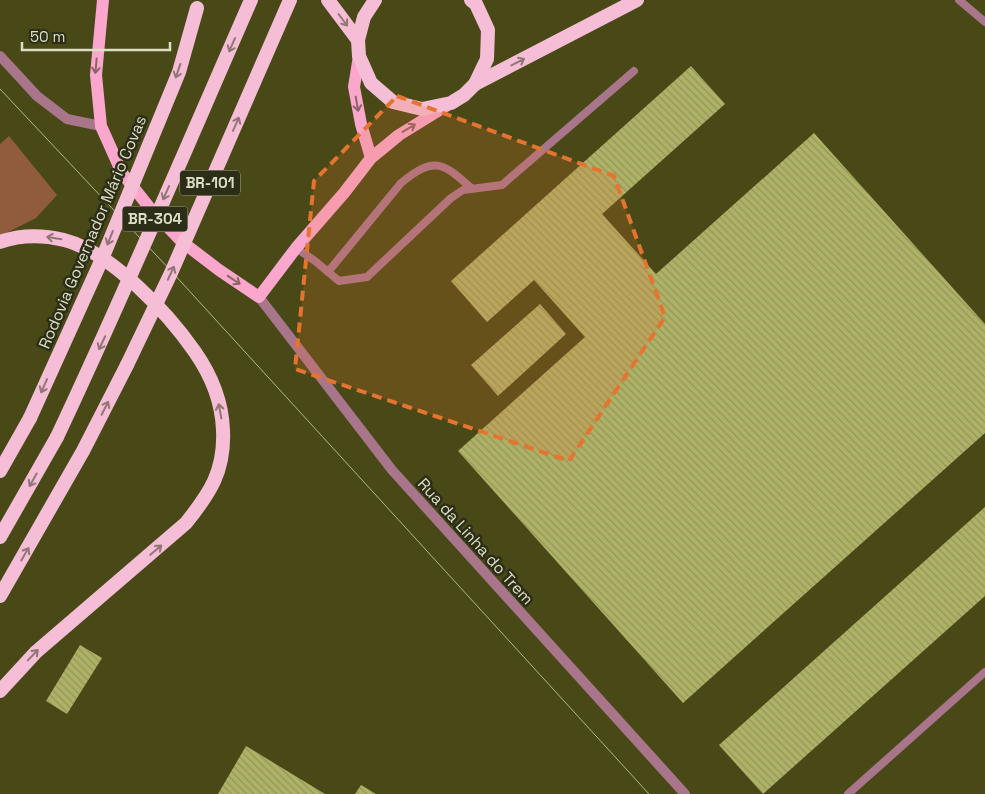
<svg xmlns="http://www.w3.org/2000/svg" width="985" height="794" viewBox="0 0 985 794" font-family="'Space Grotesk',sans-serif">
  <defs>
    <pattern id="building-back-hatch" width="6" height="6" patternUnits="userSpaceOnUse" patternTransform="scale(1.25)"><rect width="6" height="6" fill="#aeb266"/><path d="M-1 5l2 2M0 0l6 6M5-1l2 2" fill="none" stroke="#93965b"/></pattern>
  </defs>
  <rect width="100%" height="100%" fill="#484916"/>
  <polygon fill="#905c3d" points="9,136 57,195 36,218 0,236 0,144"/>
  <g fill="url(#building-back-hatch)">
    <polygon points="691,66 725,104 602,214 656,274 814,133 985,324 985,433 683,703 458,451 585,337 534,280 487,322 451,281"/>
    <polygon points="540,304 566,334 498,396 471,365"/>
    <polygon points="985,507 985,596 763,794 719,745"/>
    <polygon points="80,645 102,658 67,714 46,701"/>
    <polygon points="246,746 325,794 218,794"/>
    <polygon points="361,785 376,794 355,794"/>
  </g>
  <g fill="none" stroke-linecap="round" stroke-linejoin="round">
    <g stroke="#a8758b" stroke-width="8">
      <polyline points="959,0 985,22"/>
      <polyline points="296,248 315,261 339,281 367,277 451,198 463,190 502,185 634,71"/>
      <path d="M328,272L401,183C433,157 442,161 471,188"/>
      <polyline points="848,794 985,672"/>
    </g>
    <g stroke="#a8758b" stroke-width="10">
      <polyline points="0,56 37,96 67,119 101,126"/>
      <polyline points="259,297 392,470 685,794"/>
    </g>
    <g stroke="#fba7cd" stroke-width="12">
      <polyline points="103,0 96,75 101,126 122,173 149,207 181,241 219,270 259,297 296,248 344,193 371,158 399,135 446,106"/>
      <polyline points="359,56 354,87 361,124 371,158"/>
    </g>
    <g stroke="#f5bed6" stroke-width="14">
      <polyline points="328,0 358,40"/>
      <polyline points="375,0 364,17 358,40 359,56 371,83 393,102 422,109 451,103 464,95 475,84 487,59 488,30 476,4 471,0"/>
      <polyline points="475,84 637,0"/>
      <path d="M0,242C20,235 43,235 64,240C111,252 168,313 195,352C211,375 222,403 223,430C225,471 210,493 186,523L36,652L0,691"/>
      <polyline points="0,471 30,418"/>
      <polyline points="0,537 57,437"/>
      <polyline points="0,596 83,451 127,365"/>
    </g>
    <polyline stroke="#b1b492" stroke-width="1" points="0,89 172,272 649,794"/>
    <g stroke="#f5bed6" stroke-width="14">
      <polyline points="127,365 171,273 290,0"/>
      <polyline points="30,418 102,259 179,72 197,8"/>
      <path d="M57,437C125,293 187,146 251,0"/>
    </g>
  </g>
  <defs><path id="oneway-shaft" d="M-6 0H5M1.5-3L5.5 0L1.5 3" fill="none" stroke-width="1.6" stroke-linecap="round" stroke-linejoin="round" transform="scale(1.25)"/></defs>
  <g stroke="#917677">
    <use href="#oneway-shaft" transform="translate(343 20) rotate(53)"/>
    <use href="#oneway-shaft" transform="translate(232 45) rotate(114)"/>
    <use href="#oneway-shaft" transform="translate(518 62) rotate(-27)"/>
    <use href="#oneway-shaft" transform="translate(178 71) rotate(109)"/>
    <use href="#oneway-shaft" transform="translate(236 124) rotate(-66)"/>
    <use href="#oneway-shaft" transform="translate(166 193) rotate(114)"/>
    <use href="#oneway-shaft" transform="translate(54 238) rotate(-171)"/>
    <use href="#oneway-shaft" transform="translate(110 238) rotate(112)"/>
    <use href="#oneway-shaft" transform="translate(171 273) rotate(-65)"/>
    <use href="#oneway-shaft" transform="translate(102 343) rotate(115)"/>
    <use href="#oneway-shaft" transform="translate(44 386) rotate(114)"/>
    <use href="#oneway-shaft" transform="translate(105 408) rotate(-63)"/>
    <use href="#oneway-shaft" transform="translate(220 411) rotate(-100)"/>
    <use href="#oneway-shaft" transform="translate(33 480) rotate(119)"/>
    <use href="#oneway-shaft" transform="translate(156 550) rotate(-40)"/>
    <use href="#oneway-shaft" transform="translate(25 554) rotate(-60)"/>
    <use href="#oneway-shaft" transform="translate(33 655) rotate(-46)"/>
  </g>
  <g stroke="#8a6469">
    <use href="#oneway-shaft" transform="translate(96 66) rotate(95)"/>
    <use href="#oneway-shaft" transform="translate(357 104) rotate(80)"/>
    <use href="#oneway-shaft" transform="translate(409 128) rotate(-31)"/>
    <use href="#oneway-shaft" transform="translate(234 280) rotate(34)"/>
  </g>
  <path fill="#e67431" fill-opacity="0.2" stroke="#e67431" stroke-width="4" stroke-dasharray="10 6" stroke-linejoin="round" d="M397,96L614,176L665,317L569,461L295,369L314,181Z"/>
  <g text-anchor="middle" stroke-width="5" stroke-linejoin="round" paint-order="stroke">
    <g fill="#2d2e18" stroke="#a8aa90" stroke-width="1">
      <rect x="180" y="170.5" width="60" height="25" rx="4"/>
      <rect x="122.5" y="206.5" width="65" height="25" rx="4"/>
    </g>
    <g font-size="15" font-weight="bold" fill="#dcdfc4">
      <text x="210" y="188">BR-101</text>
      <text x="155" y="224">BR-304</text>
    </g>
    <g font-size="16" fill="#dcdfc4" stroke="#2d2e18">
      <text transform="translate(92 232) rotate(-67)" y="6">Rodovia Governador Mário Covas</text>
      <text transform="translate(476 541) rotate(48)" y="6">Rua da Linha do Trem</text>
    </g>
  </g>
  <path d="M22 42v8h148v-8" fill="none" stroke="#dcdfc4" stroke-width="2.5"/>
  <text x="30" y="42" font-size="15" fill="#dcdfc4" stroke="#2d2e18" stroke-width="4" paint-order="stroke">50 m</text>
</svg>
